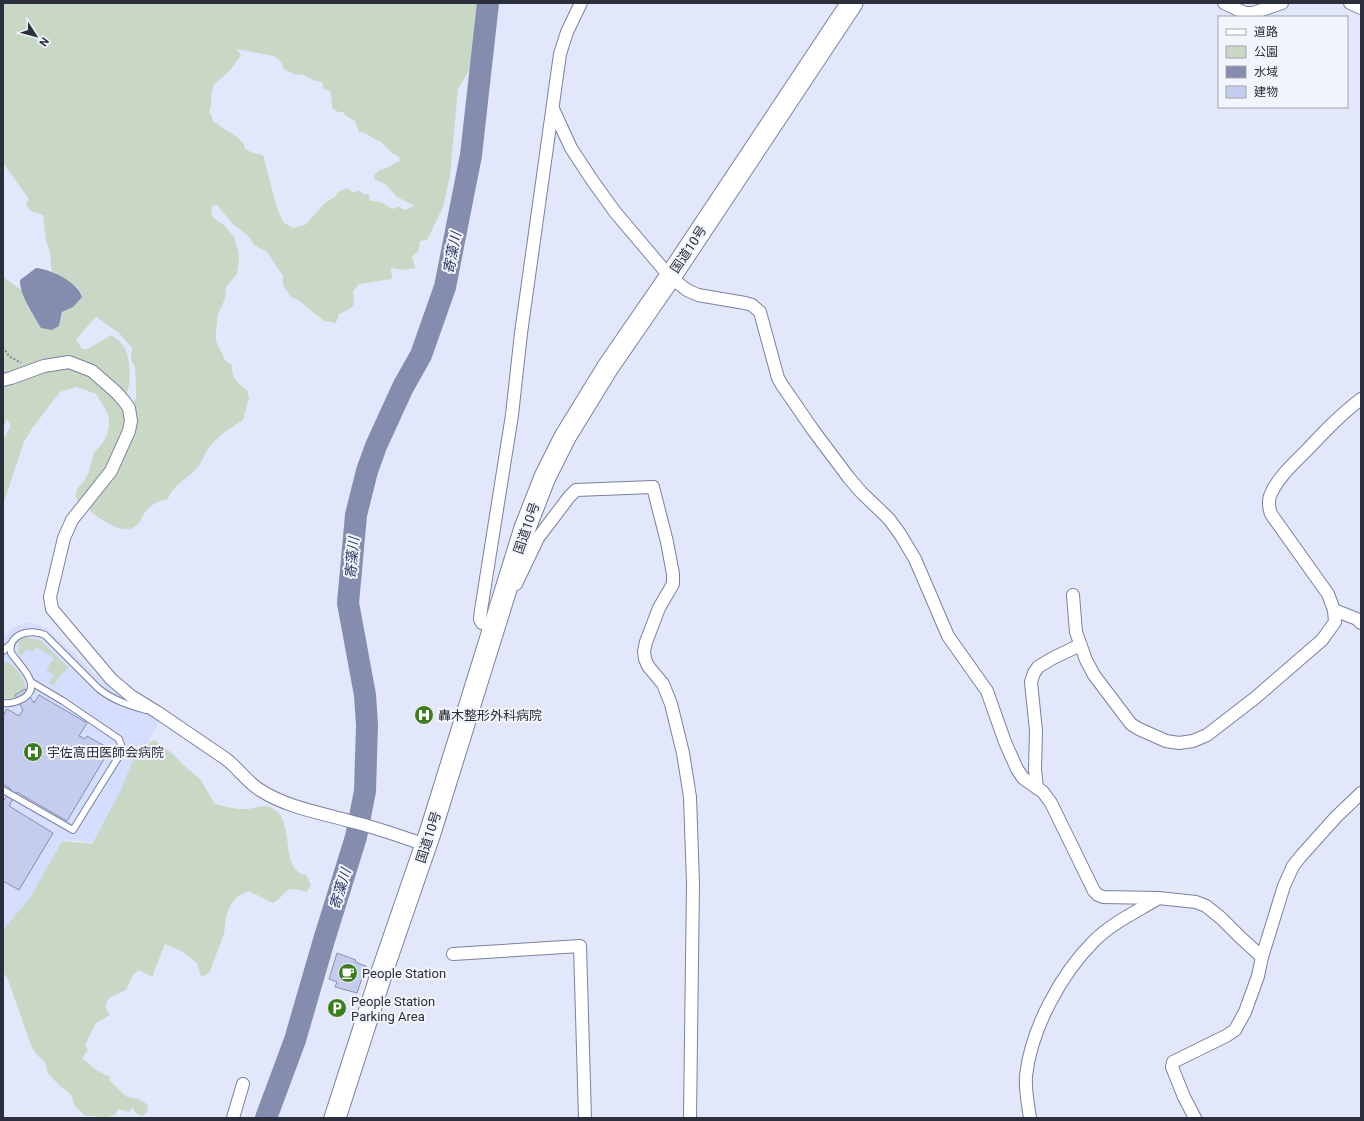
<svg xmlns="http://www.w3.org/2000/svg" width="1364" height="1121" viewBox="0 0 1364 1121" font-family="Roboto,'Noto Sans JP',sans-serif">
  <rect width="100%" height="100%" fill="#e2e7fc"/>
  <polygon fill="#d5defe" points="26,623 34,623 46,628 110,688 160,719 128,783 92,843 63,839 31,899 3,937 3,637 14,627"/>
  <g fill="#c9d8c4" fill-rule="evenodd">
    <path d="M3,3H478L472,65L458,89L450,175L443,207L427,240L420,241L418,252L412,256L415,268L402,270L391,268L392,279L359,284L353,291L354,304L350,309L339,314L336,323L324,321L300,301L291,297L283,285V276L267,252L254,245L248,236L232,223L218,206L213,205L211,214L215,219L225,226L234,237L238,250L239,260L237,274L226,287L225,299L218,314L216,330V341L225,360L232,365C231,376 238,385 247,390L249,398L243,420C230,428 217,437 208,449C204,455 202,463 197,468C188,479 173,484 168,499C160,500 152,504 147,510C143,514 142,520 138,524C125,538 103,521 91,512L89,506L122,460L128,445L133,428L134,418L132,410L133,403L136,398V389L135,367L131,360L132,348L119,333L96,317L76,339L82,349H88L111,335C115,338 120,341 123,345C130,354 132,382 127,392C126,395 123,397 122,400L127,413L126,430L110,470L82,503L78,501L75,496L78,488L84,481L88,474L94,452L101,445L106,437L109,427V418L106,410L96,394L77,387L60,392L33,427L24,442L3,505V440L11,426L7,419L3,428V277L23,291L28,308L41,328L52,330L59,326L63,312L73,306L82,297C79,283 64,279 52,275L50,252L46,241L43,215L29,210L26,203L29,199L3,163ZM237,49L274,56L281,62L284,69L296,75L302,74L313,80L322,82L323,88L331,92L332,108L338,112H343L345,115L355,121L359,132L365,133L376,140L380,141L392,153L399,157L400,161C392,163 388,169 380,170L375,174L374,179L385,184L397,197L415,206L405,210L397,206L395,209C385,207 385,201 371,201L369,199L370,195L363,194L359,190L354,193L347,188L338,192L335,197L326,202L305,225L293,228L283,222L276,205L263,155L253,153L245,149C243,135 224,132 217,123L213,122L212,116L209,112C213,103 210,94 213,87C215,81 220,80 224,76C231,70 236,62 241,55Z"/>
    <polygon points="24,637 40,640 69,668 59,677 53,686 49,683 54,675 46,670 54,658 37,647 32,652 26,649 22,656 18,653 19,644 17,642"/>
    <path d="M5,662C16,664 23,678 26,688L15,695L16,697L10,699L3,697V663Z"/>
    <path d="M154,740L173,754L182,764L200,779L215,804C225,806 235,810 245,809C253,809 262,804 270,807C295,817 281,858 298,872C300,874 304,874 306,875L311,885L307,892C283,885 290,892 273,903L249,891L238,896L231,904L226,916L224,934L210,971L206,975L201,976L197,963L183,952L165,944L152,977L139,970L133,975L126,990L109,998L105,1006L110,1015L96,1023L85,1045L88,1050L82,1058L96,1070L110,1077V1081L127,1097L138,1099L147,1104L148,1110L143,1116C136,1115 135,1113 133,1107L129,1112L118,1109L115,1115L104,1118L92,1116H85L74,1105C73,1091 65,1092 57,1083C53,1079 52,1077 48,1074L45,1062L38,1056L32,1048L7,977L3,973V932L8,924L30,898L62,841L92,844L121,790L136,752Z"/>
  </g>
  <path fill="#858daf" d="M36,268C50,269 78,282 82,297L73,307L62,312L59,326L52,330L41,328C34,316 19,294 20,280Z"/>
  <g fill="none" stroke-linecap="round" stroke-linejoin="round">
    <polyline stroke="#858daf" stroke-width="22" points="266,1118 295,1040 324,940 356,837 365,791 367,725 365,695 348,603 356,515 367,471 376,446 403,387 421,355 445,287 471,155 488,3"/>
  </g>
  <g fill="#c5cdef" stroke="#8890af">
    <polygon points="25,689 34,703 39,695 87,723 79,736 85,739 87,736 110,749 67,821 17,792 9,806 53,833 19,890 3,881 3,802 11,789 3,784 3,716 7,709 19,716 23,710 15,695"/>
    <polygon points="337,953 356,960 355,962 366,966 357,993 335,987 337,982 329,979"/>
  </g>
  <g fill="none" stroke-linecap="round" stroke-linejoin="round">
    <defs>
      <g id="lane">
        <polyline points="3,651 11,644"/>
        <path d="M3,703C11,704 17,702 24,698C43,685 19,665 11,653C7,634 31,628 45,635L99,689C113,700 128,705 146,710"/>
        <polyline points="3,790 73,830 121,753 122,748 119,739 63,701 31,682"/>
      </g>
      <g id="street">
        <polyline points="1224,3 1245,13 1253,13 1282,3"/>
        <polyline points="1350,3 1361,8"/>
        <polyline points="553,109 571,148 592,180 615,212 670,277 687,290 698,295 745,303 752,305 760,312 778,378 782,385 813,430 849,478 861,492 889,519 900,534 915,559 948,636 987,691 1005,742 1017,769 1023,778 1043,792 1051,803 1094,891 1098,895 1103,897 1158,898 1196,902 1206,906 1221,918 1241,938 1262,957"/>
        <path d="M3,380L11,378L44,366L69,362L92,371L116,392L124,401L129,408L131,421L129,431L111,471L72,520L64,538L50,597L52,609L111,679L131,696L157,712L226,759C239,769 247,782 260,790C288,808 322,813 353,822C378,828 402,837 426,845"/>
        <polyline points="516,584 538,538 569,497 576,490 653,487 667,542 673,574 673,584 659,608 646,642 644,651 645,659 648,666 663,684 671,704 683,753 690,797 693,883 690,1118"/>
        <path d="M1073,595L1076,632L1086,660L1094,675L1131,724L1139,729L1166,741L1179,743L1193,741L1207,735L1255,698L1322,640L1335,622L1334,610L1328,594L1271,514C1269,508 1268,502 1270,496C1277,478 1294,463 1307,450C1324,432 1341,414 1361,399"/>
        <polyline points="1334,610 1357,619 1361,623"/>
        <polyline points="496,623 494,628 482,623 480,619 481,610 512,415 521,333 560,54 567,32 581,3"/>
        <polyline points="1037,788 1035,770 1036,731 1031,682 1034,673 1038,667 1053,658 1080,645"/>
        <polyline points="453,954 580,946 585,1118"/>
        <polyline points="233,1118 243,1084"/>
        <path d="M1030,1118C1028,1104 1025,1090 1026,1076C1031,1029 1061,974 1094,941C1112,923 1136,912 1157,899"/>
        <polyline points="1195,1118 1184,1097 1172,1067 1173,1062 1226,1036 1235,1030 1245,1012 1258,976 1262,957 1284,886 1293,866 1301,856 1336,817 1361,793"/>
      </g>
      <polyline id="highway" points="335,1118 383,969 430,833 525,528 545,477 565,437 608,367 670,277 852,3"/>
    </defs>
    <use href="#lane" stroke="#7a81a0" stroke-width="8"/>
    <use href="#street" stroke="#7a81a0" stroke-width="14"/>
    <use href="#highway" stroke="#7a81a0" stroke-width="23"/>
    <polyline stroke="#818596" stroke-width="2" stroke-dasharray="2 2" stroke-linecap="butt" points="3,347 9,356 21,363"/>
    <use href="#lane" stroke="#fff" stroke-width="6"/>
    <use href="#street" stroke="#fff" stroke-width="12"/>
    <use href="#highway" stroke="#fff" stroke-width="21"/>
  </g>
  <defs>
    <symbol id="hospital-disc" viewBox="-11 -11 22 22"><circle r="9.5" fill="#3c7d1d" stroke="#f3f5fc"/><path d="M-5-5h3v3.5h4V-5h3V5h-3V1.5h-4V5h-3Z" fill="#fff"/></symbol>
    <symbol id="cafe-disc" viewBox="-11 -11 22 22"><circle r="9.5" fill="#3c7d1d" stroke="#f3f5fc"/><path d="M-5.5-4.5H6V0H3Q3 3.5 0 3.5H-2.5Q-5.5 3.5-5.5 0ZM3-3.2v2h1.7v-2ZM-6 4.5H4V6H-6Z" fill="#fff"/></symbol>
    <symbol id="parking-disc" viewBox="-11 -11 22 22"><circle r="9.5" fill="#3c7d1d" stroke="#f3f5fc"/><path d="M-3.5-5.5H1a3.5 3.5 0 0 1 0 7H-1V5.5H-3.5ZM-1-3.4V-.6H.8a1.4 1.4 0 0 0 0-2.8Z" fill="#fff"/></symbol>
  </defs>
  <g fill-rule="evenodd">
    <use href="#hospital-disc" x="413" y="704" width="22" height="22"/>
    <use href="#hospital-disc" x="22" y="741" width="22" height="22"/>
    <use href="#cafe-disc" x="337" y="962" width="22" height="22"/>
    <use href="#parking-disc" x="326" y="997" width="22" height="22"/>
  </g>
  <g text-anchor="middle" stroke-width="4" stroke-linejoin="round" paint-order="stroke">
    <g font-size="13" fill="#2b2e3b" stroke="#f3f5fc">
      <text transform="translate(688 249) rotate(-56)" y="5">国道10号</text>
      <text transform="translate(526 528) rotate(-71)" y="5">国道10号</text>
      <text transform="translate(428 837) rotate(-72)" y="5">国道10号</text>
    </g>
    <g font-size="13" fill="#2b2e3b" stroke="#f3f5fc" text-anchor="start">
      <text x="438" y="720">轟木整形外科病院</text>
      <text x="47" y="757">宇佐高田医師会病院</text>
      <text x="362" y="978">People Station</text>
      <text x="351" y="1006">People Station<tspan x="351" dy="15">Parking Area</tspan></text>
    </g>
    <g font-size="14" font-style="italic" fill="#2f3665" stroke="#f3f5fc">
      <text transform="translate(452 253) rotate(-79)" y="5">寄藻川</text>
      <text transform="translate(352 558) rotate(-85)" y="5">寄藻川</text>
      <text transform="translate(340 889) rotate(-73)" y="5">寄藻川</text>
    </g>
  </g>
  <rect width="1364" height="1121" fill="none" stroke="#2b2e3b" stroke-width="8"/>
  <rect x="1218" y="16" width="130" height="92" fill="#f3f5fc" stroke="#a3a5af"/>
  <rect x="1226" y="29" width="20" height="6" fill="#ffffff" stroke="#a3a5af"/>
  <text x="1254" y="36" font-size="12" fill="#2b2e3b">道路</text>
  <rect x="1226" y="46" width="20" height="12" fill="#c9d8c4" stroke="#a3a5af"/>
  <text x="1254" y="56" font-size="12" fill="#2b2e3b">公園</text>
  <rect x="1226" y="66" width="20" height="12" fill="#858daf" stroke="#a3a5af"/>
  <text x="1254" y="76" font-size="12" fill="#2b2e3b">水域</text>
  <rect x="1226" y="86" width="20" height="12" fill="#c5cdef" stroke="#a3a5af"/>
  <text x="1254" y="96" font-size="12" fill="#2b2e3b">建物</text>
  <g transform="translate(36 36) rotate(126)" stroke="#f3f5fc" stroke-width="3" paint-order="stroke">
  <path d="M0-3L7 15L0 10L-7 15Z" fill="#2b2e3b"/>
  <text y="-6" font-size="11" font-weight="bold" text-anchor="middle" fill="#2b2e3b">N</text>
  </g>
</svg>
